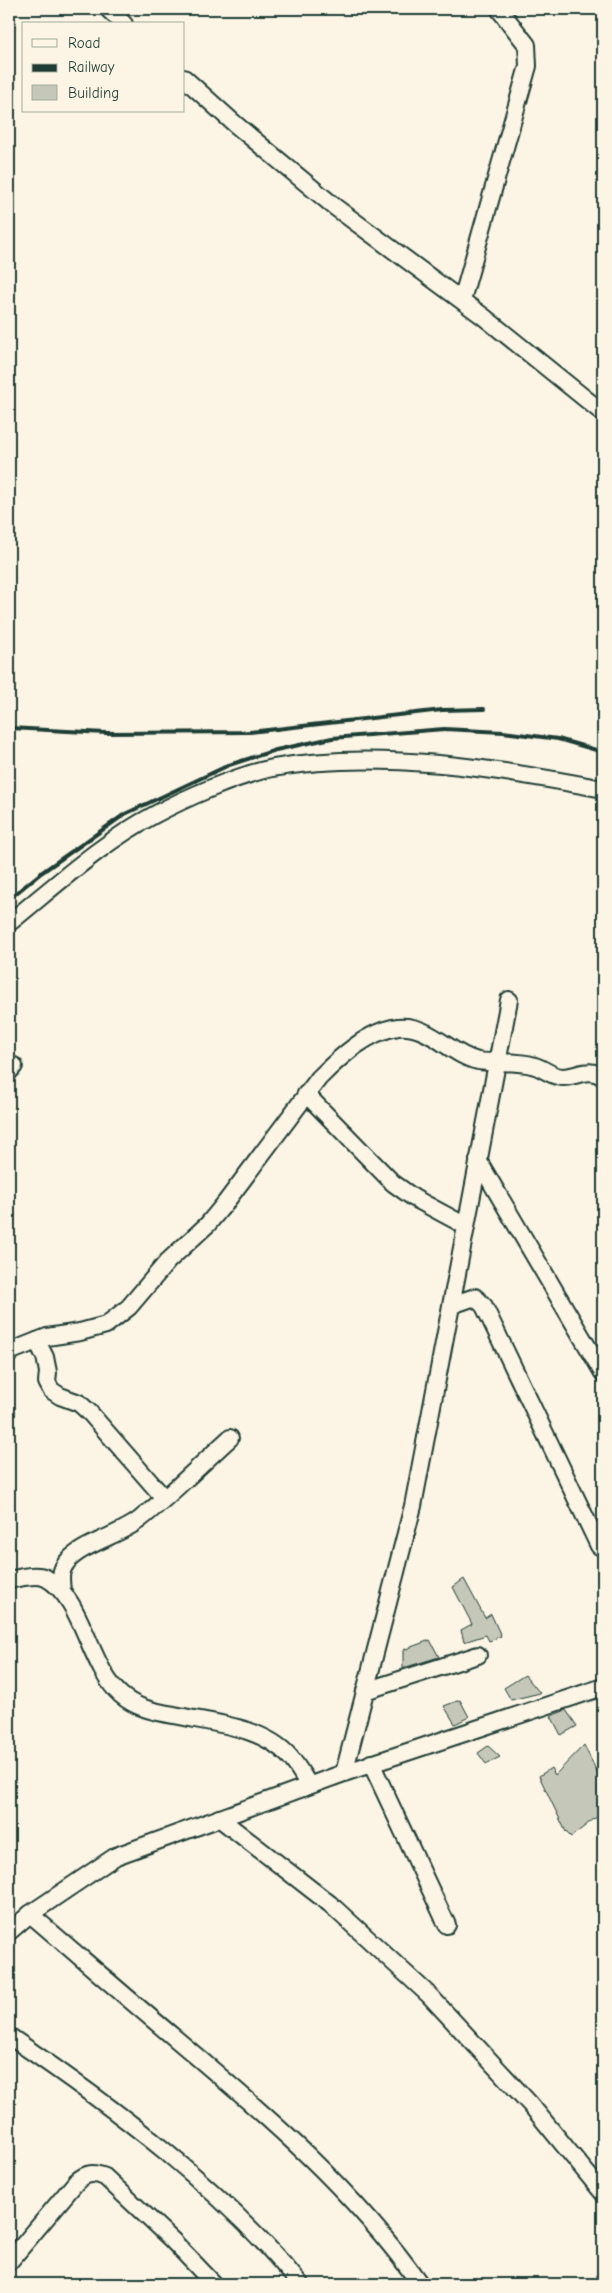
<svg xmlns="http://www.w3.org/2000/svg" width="612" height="2293" viewBox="0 0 612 2293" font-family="'Comic Neue',sans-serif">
  <rect width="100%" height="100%" fill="#fcf5e5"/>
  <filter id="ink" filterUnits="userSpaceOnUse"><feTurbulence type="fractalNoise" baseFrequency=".02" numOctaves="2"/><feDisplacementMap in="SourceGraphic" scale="10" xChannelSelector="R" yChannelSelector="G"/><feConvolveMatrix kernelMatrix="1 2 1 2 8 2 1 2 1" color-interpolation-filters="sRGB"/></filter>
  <g filter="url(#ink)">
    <g fill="#c5c7b9" stroke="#1f3d34">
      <polygon points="464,1579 485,1618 491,1614 501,1636 489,1641 486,1635 464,1642 461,1630 472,1624 453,1587"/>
      <polygon points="430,1640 439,1657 403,1668 403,1650"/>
      <polygon points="525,1675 540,1693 511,1700 504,1688"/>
      <polygon points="460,1700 469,1717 455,1724 444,1706"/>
      <polygon points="566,1710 577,1726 561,1735 551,1716"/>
      <polygon points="584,1745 598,1774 603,1770 603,1812 571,1837 566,1832 539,1776 551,1768 555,1775"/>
      <polygon points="488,1746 500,1757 486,1764 478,1753"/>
    </g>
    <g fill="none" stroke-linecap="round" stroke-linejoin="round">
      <defs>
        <g id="minor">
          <polyline points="108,9 124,24"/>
          <polyline points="184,78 235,124 335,207 484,317 603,413"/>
          <polyline points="462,300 528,66 527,45 499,9"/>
          <path d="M9,923C55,886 101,843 154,815C185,798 238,775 273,768C377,749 500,769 603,789"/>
          <polyline points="9,1072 14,1066"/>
          <polyline points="306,1094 393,1183 414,1198 466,1226"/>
          <polyline points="478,1160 603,1373"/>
          <polyline points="452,1305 475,1297 484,1306 599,1546"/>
          <polyline points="37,1341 45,1357 48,1372 47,1382 51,1390 60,1396 79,1403 90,1413 164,1498"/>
          <path d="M9,1354L14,1350L47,1337L80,1332L106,1325L129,1307L168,1261L208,1224L226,1202L319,1078C340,1057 368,1031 398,1027C430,1024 450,1055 478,1061C496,1064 517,1060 535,1066C545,1069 552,1077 563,1077C579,1076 589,1067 603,1077"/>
          <path d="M9,1580C19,1578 36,1573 46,1578C83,1598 89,1667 121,1695C136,1708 155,1712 174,1715C211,1723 263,1726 290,1757C297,1765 303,1776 309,1785"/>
          <path d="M62,1591C61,1580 59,1571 67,1562C80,1545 120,1535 139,1520C171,1495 200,1465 230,1438"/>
          <polyline points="365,1691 478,1655"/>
          <polyline points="371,1763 447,1925"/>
          <polyline points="344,1773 413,1506 509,1000"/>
          <polyline points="219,1818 330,1904 429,1995 530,2104 603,2193"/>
          <path d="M30,1914C78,1955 127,1998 176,2039C265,2114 353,2189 420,2284"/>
          <polyline points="9,1932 30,1914 116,1856 344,1773 603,1687"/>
          <path d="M9,2036C112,2106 221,2187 300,2284"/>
          <path d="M9,2262L77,2181C87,2173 93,2172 105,2177L172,2240L214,2284"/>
        </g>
      </defs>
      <use href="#minor" stroke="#1f3d34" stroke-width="20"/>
      <use href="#minor" stroke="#fcf5e5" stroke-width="16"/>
      <g stroke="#1f3d34" stroke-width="4">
        <polyline points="9,728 106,733 250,732 442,710 484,709"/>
        <polyline points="9,899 41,873 125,814 229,765 276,750 332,738 444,729 503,732 558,739 603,752"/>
      </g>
    </g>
  </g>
  <rect width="612" height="2293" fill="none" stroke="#fcf5e5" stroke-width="30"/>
  <rect x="15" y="15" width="582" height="2263" fill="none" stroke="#1f3d34" stroke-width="2" filter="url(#ink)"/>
  <rect x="22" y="22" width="162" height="90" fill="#fcf5e5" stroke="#a4ab9e"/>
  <rect x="32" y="39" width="25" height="8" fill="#fcf5e5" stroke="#a4ab9e"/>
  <text x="68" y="48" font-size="15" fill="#1f3d34">Road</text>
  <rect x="32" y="64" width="25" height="8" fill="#1f3d34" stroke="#a4ab9e"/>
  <text x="68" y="72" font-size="15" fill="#1f3d34">Railway</text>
  <rect x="32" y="85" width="25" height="15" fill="#c5c7b9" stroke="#a4ab9e"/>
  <text x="68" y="98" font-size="15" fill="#1f3d34">Building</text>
</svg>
